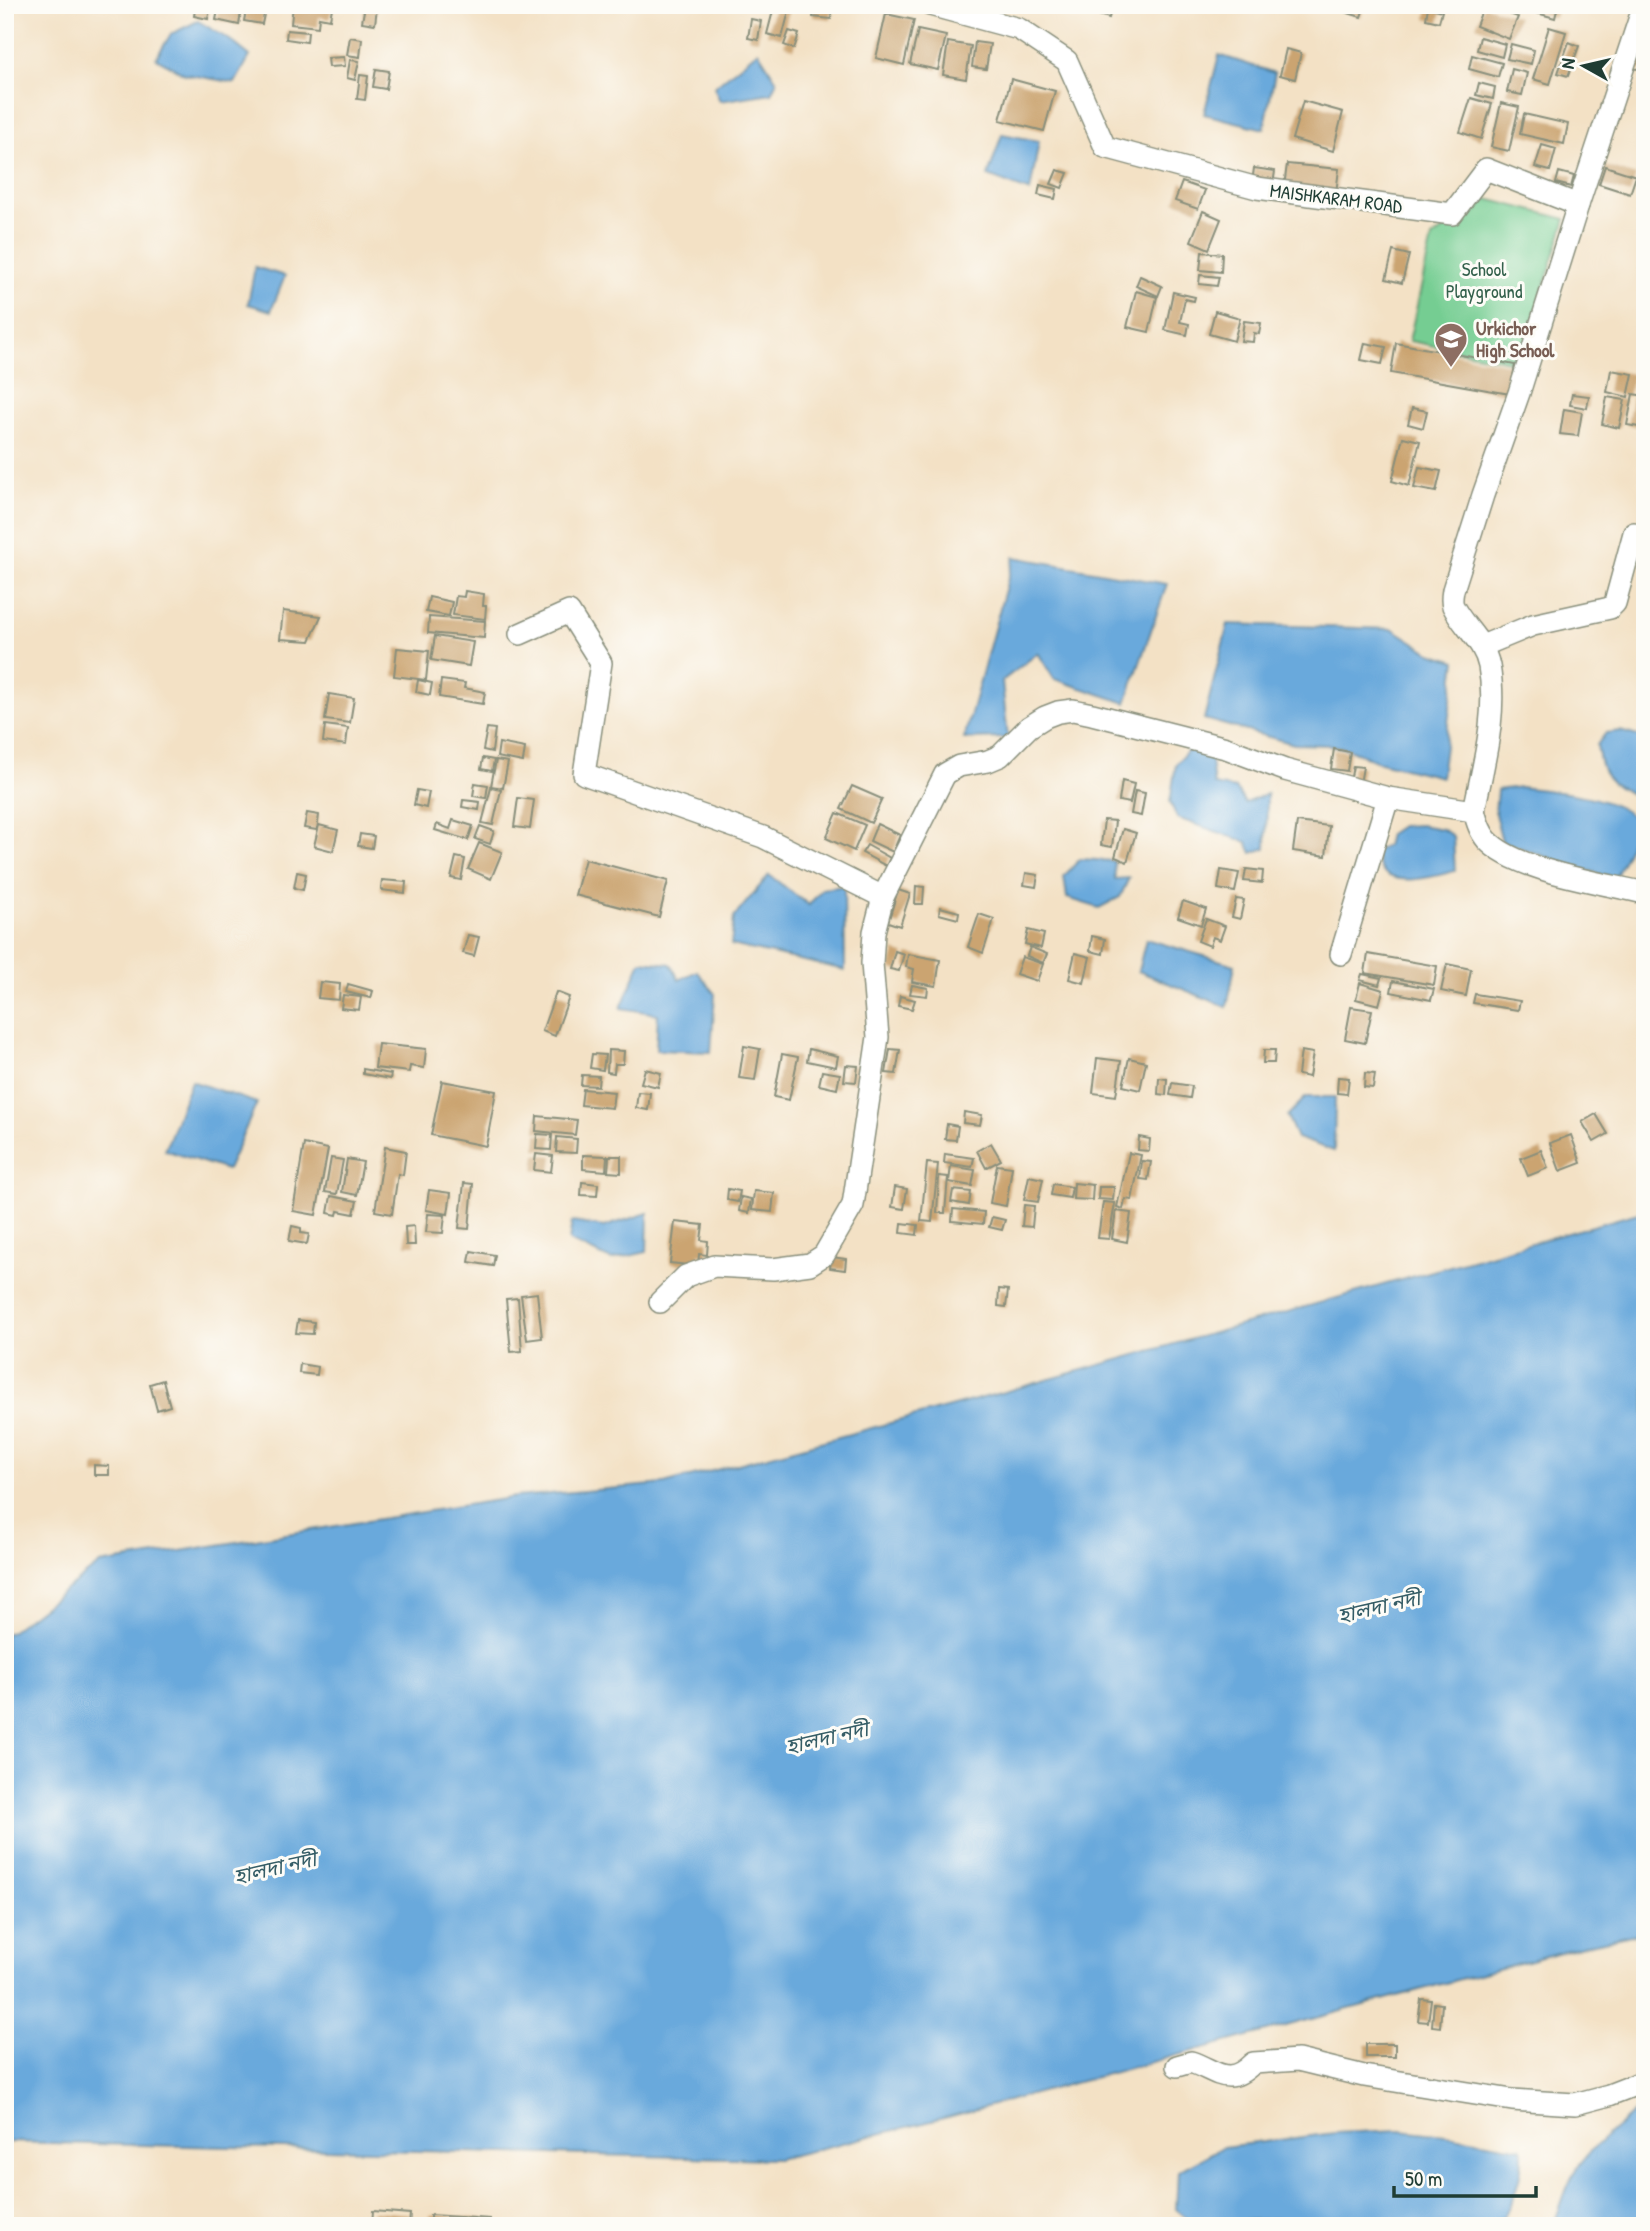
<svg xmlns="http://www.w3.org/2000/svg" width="1650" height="2231" viewBox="0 0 1650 2231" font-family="'Patrick Hand','Noto Sans Bengali',sans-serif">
  <rect width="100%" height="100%" fill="#fdfcf7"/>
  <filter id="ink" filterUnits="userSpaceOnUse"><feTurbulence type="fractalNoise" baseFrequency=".0143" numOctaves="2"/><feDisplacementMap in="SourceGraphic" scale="14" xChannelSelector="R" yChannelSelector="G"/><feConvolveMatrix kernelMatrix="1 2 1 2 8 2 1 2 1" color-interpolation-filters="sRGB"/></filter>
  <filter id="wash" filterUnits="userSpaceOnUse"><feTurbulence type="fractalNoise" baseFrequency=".00686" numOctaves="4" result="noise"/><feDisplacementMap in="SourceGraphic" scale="28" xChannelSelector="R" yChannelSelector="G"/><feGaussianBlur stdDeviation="1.57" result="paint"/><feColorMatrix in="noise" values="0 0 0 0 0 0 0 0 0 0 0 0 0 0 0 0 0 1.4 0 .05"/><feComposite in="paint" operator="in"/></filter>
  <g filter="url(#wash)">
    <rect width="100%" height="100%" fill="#f3e1c5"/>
    <polygon fill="#75cd92" stroke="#4a8563" stroke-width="2" points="1487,199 1566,219 1519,363 1409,341 1432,238"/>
    <g fill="#69a9dc" stroke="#447388" stroke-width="2">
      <polygon points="198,21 230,40 250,56 235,83 185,74 156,58 171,34"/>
      <polygon points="758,51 777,81 771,93 720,101 714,87"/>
      <polygon points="1219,55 1275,73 1264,129 1204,114"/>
      <polygon points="1002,134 1039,141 1030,192 988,176"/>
      <polygon points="255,267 285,276 271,311 248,304"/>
      <polygon points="1014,557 1167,584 1126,703 1054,679 1038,653 1002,681 1008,738 964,739"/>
      <polygon points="1228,624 1393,629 1431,653 1456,661 1441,777 1376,761 1349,749 1330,745 1294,744 1204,719"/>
      <path d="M1620,731L1645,738V792L1636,796C1606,782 1602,777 1597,745L1606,733Z"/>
      <polygon points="1188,750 1210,752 1214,785 1236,789 1245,803 1267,794 1266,848 1252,853 1247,842 1177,818 1170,802 1176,764"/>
      <path d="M1520,787C1553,792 1614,794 1637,821L1628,851L1615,878L1575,867L1502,841L1495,814L1497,790Z"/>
      <path d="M1420,825L1442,829L1453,836L1455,871C1437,876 1391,889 1380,867C1377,863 1377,856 1375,851L1386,846L1389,834L1401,826Z"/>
      <polygon points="1080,859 1114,861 1115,879 1129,878 1120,897 1099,908 1067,898 1064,876"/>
      <polygon points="769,875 809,905 822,889 844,886 845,970 731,945 734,917"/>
      <polygon points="1146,939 1235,965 1227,1007 1138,971"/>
      <polygon points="641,961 671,964 679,980 697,971 715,994 711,1052 656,1050 658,1014 621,1008"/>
      <polygon points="191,1081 257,1103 227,1170 165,1150"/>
      <polygon points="1306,1097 1335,1097 1334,1151 1297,1138 1287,1116"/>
      <polygon points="1645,1211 1645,1932 1590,1944 948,2117 777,2159 5,2142 5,1633 9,1633 100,1564 516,1497 664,1484 979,1399"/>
      <polygon points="648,1213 647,1252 611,1260 569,1241 572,1222 604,1227"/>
      <path d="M1645,2100V2226H1553C1560,2209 1565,2190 1573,2175C1589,2145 1623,2126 1645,2100Z"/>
      <path d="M1400,2130L1454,2136L1522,2148C1523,2175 1514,2206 1496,2226H1399L1347,2221L1277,2219L1195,2224L1176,2209L1178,2171L1223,2147L1335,2133Z"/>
    </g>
    <g id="blocks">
      <g fill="#cba471">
        <polygon points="183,5 211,5 208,19 194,16 195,10 182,7"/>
        <polygon points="219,5 242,5 239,25 216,20"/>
        <polygon points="247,5 266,5 262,24 244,21"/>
        <polygon points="293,5 332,8 330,19 319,17 318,27 291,24"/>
        <polygon points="365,5 377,7 375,24 362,22"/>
        <polygon points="814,5 832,6 831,19 813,17"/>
        <polygon points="1090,5 1098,5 1111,10 1109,18 1088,12"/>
        <polygon points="1322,5 1365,5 1361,17"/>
        <polygon points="1484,5 1518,17 1509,39 1476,26"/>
        <polygon points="1535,5 1558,6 1555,18 1533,12"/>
        <polygon points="774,7 789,11 782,38 767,34"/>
        <polygon points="1428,7 1442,11 1439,22 1426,19"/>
        <polygon points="886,14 914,20 904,65 876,58"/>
        <polygon points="751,19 761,21 758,40 748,38"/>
        <polygon points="1549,27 1566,32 1550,84 1533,79"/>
        <polygon points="287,30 308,32 307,42 286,39"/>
        <polygon points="918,30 946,36 938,70 910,64"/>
        <polygon points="789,31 799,34 794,49 784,45"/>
        <polygon points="1637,35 1645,36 1645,70 1631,68"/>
        <polygon points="350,37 362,39 360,57 347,55"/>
        <polygon points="1480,37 1505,44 1502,57 1477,50"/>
        <polygon points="948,42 971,46 966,79 943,75"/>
        <polygon points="975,42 990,44 986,69 972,67"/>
        <polygon points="1569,42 1579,46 1568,76 1558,73"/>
        <polygon points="1511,44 1534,50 1531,64 1507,59"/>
        <polygon points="1286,49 1301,53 1295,79 1280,75"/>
        <polygon points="1472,55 1502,63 1498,77 1469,69"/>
        <polygon points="344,57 345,66 329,67 328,58"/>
        <polygon points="350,60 359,61 355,80 347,78"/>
        <polygon points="376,69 389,71 386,89 373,87"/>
        <polygon points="1512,69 1527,73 1522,95 1507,92"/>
        <polygon points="360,75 368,76 365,100 357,99"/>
        <polygon points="1011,79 1055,91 1044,131 1000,120"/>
        <polygon points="1479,83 1495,87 1493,99 1476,95"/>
        <polygon points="1471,98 1492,104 1481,139 1460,132"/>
        <polygon points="1303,101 1343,112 1333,151 1292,139"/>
        <polygon points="1501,103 1519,107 1509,151 1491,147"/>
        <polygon points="1524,114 1568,124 1564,144 1520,134"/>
        <polygon points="1542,145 1556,149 1550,171 1535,167"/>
        <polygon points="1287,164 1339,169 1336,193 1284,187"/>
        <polygon points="1605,166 1636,176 1630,194 1599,184"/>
        <polygon points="1254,168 1275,171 1273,185 1252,183"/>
        <polygon points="1057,170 1068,173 1062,188 1051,184"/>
        <polygon points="1559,172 1574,176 1571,187 1556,183"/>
        <polygon points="1182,182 1205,190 1198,209 1175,201"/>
        <polygon points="1040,185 1057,189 1055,199 1038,195"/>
        <polygon points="1203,211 1221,219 1209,249 1191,241"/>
        <polygon points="1393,251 1409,255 1402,283 1386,279"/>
        <polygon points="1202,252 1222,254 1221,272 1200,270"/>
        <polygon points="1200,275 1219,277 1217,286 1199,284"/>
        <polygon points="1140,276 1162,286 1158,296 1136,286"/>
        <polygon points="1136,291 1157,297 1149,332 1127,327"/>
        <polygon points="1173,292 1195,297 1194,301 1185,299 1180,322 1189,324 1187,335 1165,330"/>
        <polygon points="1215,311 1240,318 1234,341 1209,334"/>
        <polygon points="1244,321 1261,323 1259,334 1254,333 1253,342 1241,341"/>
        <polygon points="1365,343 1386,347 1382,364 1361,360"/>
        <polygon points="1396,343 1515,365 1510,394 1391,373"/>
        <polygon points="1611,370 1633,374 1628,397 1607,392"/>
        <polygon points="1572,394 1589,396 1587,408 1570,405"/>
        <polygon points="1633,394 1645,396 1639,427 1627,425"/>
        <polygon points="1607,397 1625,400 1619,428 1602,424"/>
        <polygon points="1412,408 1427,411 1423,428 1408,424"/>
        <polygon points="1564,409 1582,412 1578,436 1560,434"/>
        <polygon points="1403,437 1420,441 1409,486 1392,481"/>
        <polygon points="1419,467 1441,471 1436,492 1414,488"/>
        <polygon points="465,591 484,594 483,606 486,606 485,619 453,615 456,596 464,597"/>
        <polygon points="429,597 452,602 449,616 426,612"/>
        <polygon points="283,611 321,616 310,641 280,639"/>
        <polygon points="429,617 485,621 484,638 428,633"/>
        <polygon points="435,636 473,642 469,666 431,660"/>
        <polygon points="397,648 429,651 426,680 394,676"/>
        <polygon points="418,680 432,683 430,695 416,692"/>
        <polygon points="441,680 465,683 464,688 485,692 483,704 439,697"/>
        <polygon points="329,694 354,698 350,723 325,720"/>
        <polygon points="325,725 348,728 346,745 323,742"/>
        <polygon points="487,728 495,729 492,752 483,750"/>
        <polygon points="499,743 525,748 523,762 497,757"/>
        <polygon points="1334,749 1350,752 1347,771 1331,769"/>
        <polygon points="483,758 494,760 492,771 481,769"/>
        <polygon points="496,760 508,762 503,788 491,786"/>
        <polygon points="1353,766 1363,767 1360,784 1350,782"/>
        <polygon points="1122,781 1134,784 1130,803 1119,801"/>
        <polygon points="475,783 488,785 486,798 473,796"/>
        <polygon points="852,786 882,799 871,823 841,809"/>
        <polygon points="491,788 501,790 493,825 482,823"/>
        <polygon points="417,790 429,792 426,808 414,805"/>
        <polygon points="1135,791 1145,793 1141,816 1131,814"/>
        <polygon points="518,798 534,800 530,829 514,827"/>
        <polygon points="463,800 480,802 479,810 462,807"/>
        <polygon points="307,813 319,815 317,830 304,828"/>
        <polygon points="837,813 865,825 854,851 826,838"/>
        <polygon points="453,820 473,826 468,840 435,830 437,824 450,829"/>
        <polygon points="1104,820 1115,821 1112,847 1101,845"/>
        <polygon points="1297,822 1329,826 1326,856 1293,851"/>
        <polygon points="877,824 900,835 893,852 870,841"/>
        <polygon points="319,825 338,830 333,851 314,846"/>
        <polygon points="480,826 494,831 490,844 475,839"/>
        <polygon points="1123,829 1136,833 1127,862 1115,857"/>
        <polygon points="360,834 374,836 372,848 358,846"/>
        <polygon points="479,843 502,852 491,879 468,869"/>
        <polygon points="867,845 890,858 886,866 862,853"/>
        <polygon points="456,857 465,859 461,880 451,878"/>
        <polygon points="585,859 668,881 659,917 575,895"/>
        <polygon points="1246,869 1263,871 1262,883 1244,881"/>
        <polygon points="1221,870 1239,873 1235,892 1218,889"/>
        <polygon points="297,872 306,874 303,890 294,888"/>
        <polygon points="1026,873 1038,875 1036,887 1024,885"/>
        <polygon points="382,880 406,882 405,893 381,890"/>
        <polygon points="916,886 924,887 923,904 915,904"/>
        <polygon points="898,890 910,894 900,926 888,922"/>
        <polygon points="1236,899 1244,900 1240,919 1232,917"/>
        <polygon points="1183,901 1206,909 1201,925 1178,917"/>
        <polygon points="940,907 959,912 958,919 939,914"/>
        <polygon points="979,914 994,919 983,953 968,947"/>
        <polygon points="1206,919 1225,926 1220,940 1213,937 1210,946 1198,941"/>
        <polygon points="1028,930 1044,934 1041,948 1025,944"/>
        <polygon points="468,935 479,937 474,956 463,953"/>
        <polygon points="1092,936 1105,939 1103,954 1090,951"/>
        <polygon points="1030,947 1047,954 1043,963 1027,956"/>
        <polygon points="895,951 904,954 899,971 890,969"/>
        <polygon points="1075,953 1090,957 1084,983 1069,979"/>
        <polygon points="908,954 940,960 936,986 912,982 914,969 906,967"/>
        <polygon points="1368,954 1437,966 1434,985 1365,973"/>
        <polygon points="1022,957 1043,964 1037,981 1016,974"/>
        <polygon points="1447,964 1471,969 1466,996 1441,991"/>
        <polygon points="1362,974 1381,978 1379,985 1360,980"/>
        <polygon points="1393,981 1434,989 1431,1000 1391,992"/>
        <polygon points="320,982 340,984 339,1000 318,998"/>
        <polygon points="1360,983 1383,990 1379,1005 1356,999"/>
        <polygon points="348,984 373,991 371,998 346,992"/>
        <polygon points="912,985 928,988 927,996 910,994"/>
        <polygon points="556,992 569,997 555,1036 542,1031"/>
        <polygon points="1475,994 1520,1001 1518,1010 1473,1003"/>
        <polygon points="343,995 361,997 359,1010 341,1008"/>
        <polygon points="900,996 915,1000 912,1009 898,1006"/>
        <polygon points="1351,1007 1372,1010 1365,1043 1345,1039"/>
        <polygon points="378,1044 426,1049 424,1068 410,1066 409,1072 375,1068"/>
        <polygon points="744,1046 760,1049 755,1080 739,1078"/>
        <polygon points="809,1049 838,1056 836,1067 807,1061"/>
        <polygon points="890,1049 900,1050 896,1074 886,1073"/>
        <polygon points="608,1050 624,1051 623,1064 615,1064 614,1073 607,1072"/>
        <polygon points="1264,1050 1275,1050 1274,1063 1263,1063"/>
        <polygon points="1301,1051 1313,1053 1309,1077 1298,1075"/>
        <polygon points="592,1054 605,1055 603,1070 590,1068"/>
        <polygon points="782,1054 798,1057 789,1100 774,1097"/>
        <polygon points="1097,1058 1121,1061 1116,1096 1093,1093"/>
        <polygon points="1129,1058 1146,1062 1140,1090 1123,1086"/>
        <polygon points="846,1065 858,1066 856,1082 844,1081"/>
        <polygon points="363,1069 391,1074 390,1079 363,1074"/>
        <polygon points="645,1069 661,1073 658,1087 641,1083"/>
        <polygon points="822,1071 840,1074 837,1089 819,1085"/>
        <polygon points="1365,1073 1375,1074 1373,1088 1364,1087"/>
        <polygon points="582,1075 599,1076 598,1086 581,1085"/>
        <polygon points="1338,1077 1349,1078 1347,1094 1337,1093"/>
        <polygon points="1159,1078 1167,1079 1166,1095 1158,1094"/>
        <polygon points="442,1081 496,1091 486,1146 431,1135"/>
        <polygon points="1172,1083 1192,1086 1190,1098 1170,1095"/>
        <polygon points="583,1089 614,1092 612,1108 581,1105"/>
        <polygon points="638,1092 650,1093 648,1110 636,1108"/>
        <polygon points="964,1112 982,1115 980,1125 963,1123"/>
        <polygon points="1596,1114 1608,1134 1594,1142 1582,1122"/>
        <polygon points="537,1116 577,1120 575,1135 536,1131"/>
        <polygon points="947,1124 958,1126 956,1140 945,1139"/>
        <polygon points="537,1134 552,1135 551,1150 536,1149"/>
        <polygon points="1571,1135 1581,1163 1560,1171 1550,1143"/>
        <polygon points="557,1137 577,1139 576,1153 556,1152"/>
        <polygon points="1139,1137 1150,1139 1149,1151 1138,1150"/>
        <polygon points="991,1143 1001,1160 986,1168 977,1151"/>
        <polygon points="304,1144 328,1149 316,1215 293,1211"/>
        <polygon points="385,1147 406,1151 403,1175 398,1174 392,1214 375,1211"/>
        <polygon points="1541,1150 1548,1168 1528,1176 1521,1158"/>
        <polygon points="1129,1153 1141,1155 1132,1200 1125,1199 1123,1209 1117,1207"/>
        <polygon points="536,1154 553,1156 551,1172 534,1170"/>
        <polygon points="945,1154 974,1158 972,1167 944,1163"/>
        <polygon points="583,1155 607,1156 606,1171 583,1169"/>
        <polygon points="609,1156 621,1156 621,1173 608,1172"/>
        <polygon points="331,1158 343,1160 337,1194 325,1192"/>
        <polygon points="347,1159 363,1162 357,1195 342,1192"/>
        <polygon points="1142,1161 1151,1162 1148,1180 1140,1179"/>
        <polygon points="927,1163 938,1164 932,1222 921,1221"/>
        <polygon points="997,1165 1012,1167 1006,1206 990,1203"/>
        <polygon points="951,1166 975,1170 972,1186 949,1182"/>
        <polygon points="939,1176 948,1177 945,1213 937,1213"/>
        <polygon points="1029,1176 1043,1179 1038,1202 1024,1200"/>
        <polygon points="582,1182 598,1184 597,1196 581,1195"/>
        <polygon points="464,1183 473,1184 469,1229 459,1228"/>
        <polygon points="1074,1183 1093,1185 1092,1200 1073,1199"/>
        <polygon points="1053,1184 1072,1187 1070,1198 1051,1195"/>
        <polygon points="895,1187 907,1189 904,1209 892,1207"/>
        <polygon points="1099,1187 1114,1187 1113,1200 1098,1199"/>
        <polygon points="728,1189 740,1191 738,1202 727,1200"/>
        <polygon points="429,1190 451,1193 448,1214 426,1210"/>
        <polygon points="953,1190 971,1192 969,1205 951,1202"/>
        <polygon points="754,1191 774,1193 772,1212 752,1210"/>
        <polygon points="331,1196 357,1201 354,1214 338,1211 337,1215 328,1213"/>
        <polygon points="741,1197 751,1199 749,1213 739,1211"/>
        <polygon points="1103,1202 1115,1203 1109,1239 1098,1238"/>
        <polygon points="1024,1205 1034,1206 1032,1227 1022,1226"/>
        <polygon points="953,1209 984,1212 983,1224 952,1221"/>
        <polygon points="1116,1211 1131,1213 1127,1242 1112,1239"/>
        <polygon points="428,1214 445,1215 443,1233 426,1232"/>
        <polygon points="992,1217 1005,1220 1002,1230 989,1227"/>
        <polygon points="675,1222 703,1225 701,1240 708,1241 707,1255 699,1254 698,1266 670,1263"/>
        <polygon points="902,1223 918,1225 917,1235 901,1233"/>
        <polygon points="292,1226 301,1228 301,1233 309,1234 307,1244 289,1241"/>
        <polygon points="414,1226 415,1245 406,1245 405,1227"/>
        <polygon points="471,1251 495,1255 493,1266 469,1262"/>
        <polygon points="832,1257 846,1259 845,1270 830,1268"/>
        <polygon points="999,1289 1008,1290 1006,1307 998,1306"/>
        <polygon points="537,1293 542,1338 527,1340 521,1295"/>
        <polygon points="518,1298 522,1351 511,1352 506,1299"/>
        <polygon points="298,1320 314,1322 313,1334 296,1333"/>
        <polygon points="300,1364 318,1367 317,1375 299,1373"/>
        <polygon points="163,1380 170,1406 157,1410 150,1384"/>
        <polygon points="94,1465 109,1466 109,1475 94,1475"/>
        <polygon points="1421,1999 1431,2000 1428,2022 1418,2021"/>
        <polygon points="1434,2003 1442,2004 1440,2027 1432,2026"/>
        <rect x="1366" y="2044" width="29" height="13"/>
        <polygon points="373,2211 410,2214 409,2226 372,2226"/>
        <polygon points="430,2215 490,2219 490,2226 430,2226"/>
      </g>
    </g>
  </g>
  <g filter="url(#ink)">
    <use href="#blocks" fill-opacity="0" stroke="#898f7c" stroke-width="2"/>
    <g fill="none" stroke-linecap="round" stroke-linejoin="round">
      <defs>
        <g id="minor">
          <polyline points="930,5 1019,29 1067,61 1105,147 1257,188 1452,214 1486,169 1578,205"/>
          <path d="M520,634L569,612L601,663L584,774L763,837L883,897L945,774L959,766L988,761L1000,756L1029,727L1045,717L1058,712L1073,710L1092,714L1226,748L1285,770L1388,798L1474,811C1483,765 1498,714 1489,666C1484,641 1464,628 1453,606C1451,601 1452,596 1453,590L1483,495L1519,393L1578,205L1644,5"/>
          <polyline points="1482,646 1533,625 1610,608 1615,603 1634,533"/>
          <path d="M1474,811C1477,822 1480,832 1487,840C1515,871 1604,883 1645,893"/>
          <polyline points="1341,954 1388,798"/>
          <polyline points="660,1302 686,1276 714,1266 773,1269 810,1264 824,1255 853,1205 878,1037 872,963 874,932 883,897"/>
          <path d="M1177,2066L1191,2062C1217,2071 1228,2088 1253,2063L1298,2060L1364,2076L1512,2100L1575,2104L1609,2095L1645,2081"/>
        </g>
      </defs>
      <use href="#minor" stroke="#898f7c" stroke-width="24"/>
      <use href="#minor" stroke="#fff" stroke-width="21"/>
    </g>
  </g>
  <defs>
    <symbol id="school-pin" viewBox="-11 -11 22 30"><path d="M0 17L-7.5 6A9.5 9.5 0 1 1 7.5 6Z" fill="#8d6e63" stroke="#fdfcf7"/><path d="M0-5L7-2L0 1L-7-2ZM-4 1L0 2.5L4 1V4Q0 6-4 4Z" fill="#fff"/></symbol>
  </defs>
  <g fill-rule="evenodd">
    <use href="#school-pin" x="1432" y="320" width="38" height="52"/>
  </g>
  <g text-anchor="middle" stroke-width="6" stroke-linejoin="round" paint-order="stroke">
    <g font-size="19" fill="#1f3d34" stroke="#fdfcf7">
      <text transform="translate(1336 198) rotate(7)" y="7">MAISHKARAM ROAD</text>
    </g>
    <g font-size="19" fill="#34614c" stroke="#fdfcf7">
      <text x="1484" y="276">School<tspan x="1484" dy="22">Playground</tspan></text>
    </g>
    <g font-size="19" font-weight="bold" fill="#785e54" stroke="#fdfcf7" text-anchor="start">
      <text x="1476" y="335">Urkichor<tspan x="1476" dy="22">High School</tspan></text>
    </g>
    <g font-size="21" font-style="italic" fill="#355d66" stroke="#fdfcf7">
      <text transform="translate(1379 1607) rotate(-13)" y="7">হালদা নদী</text>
      <text transform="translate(827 1738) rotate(-13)" y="7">হালদা নদী</text>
      <text transform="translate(275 1868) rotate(-13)" y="7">হালদা নদী</text>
    </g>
  </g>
  <rect width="1650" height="2231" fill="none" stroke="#fdfcf7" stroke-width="28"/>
  <g transform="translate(1584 66) rotate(278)" stroke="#fdfcf7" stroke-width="5" paint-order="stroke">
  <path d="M0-5L12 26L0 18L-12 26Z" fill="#1f3d34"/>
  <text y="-10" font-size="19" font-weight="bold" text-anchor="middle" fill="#1f3d34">N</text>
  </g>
  <path d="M1394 2186v10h142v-10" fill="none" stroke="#1f3d34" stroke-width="3.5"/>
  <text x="1405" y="2186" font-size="21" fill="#1f3d34" stroke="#fdfcf7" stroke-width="5" paint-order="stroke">50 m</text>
</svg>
